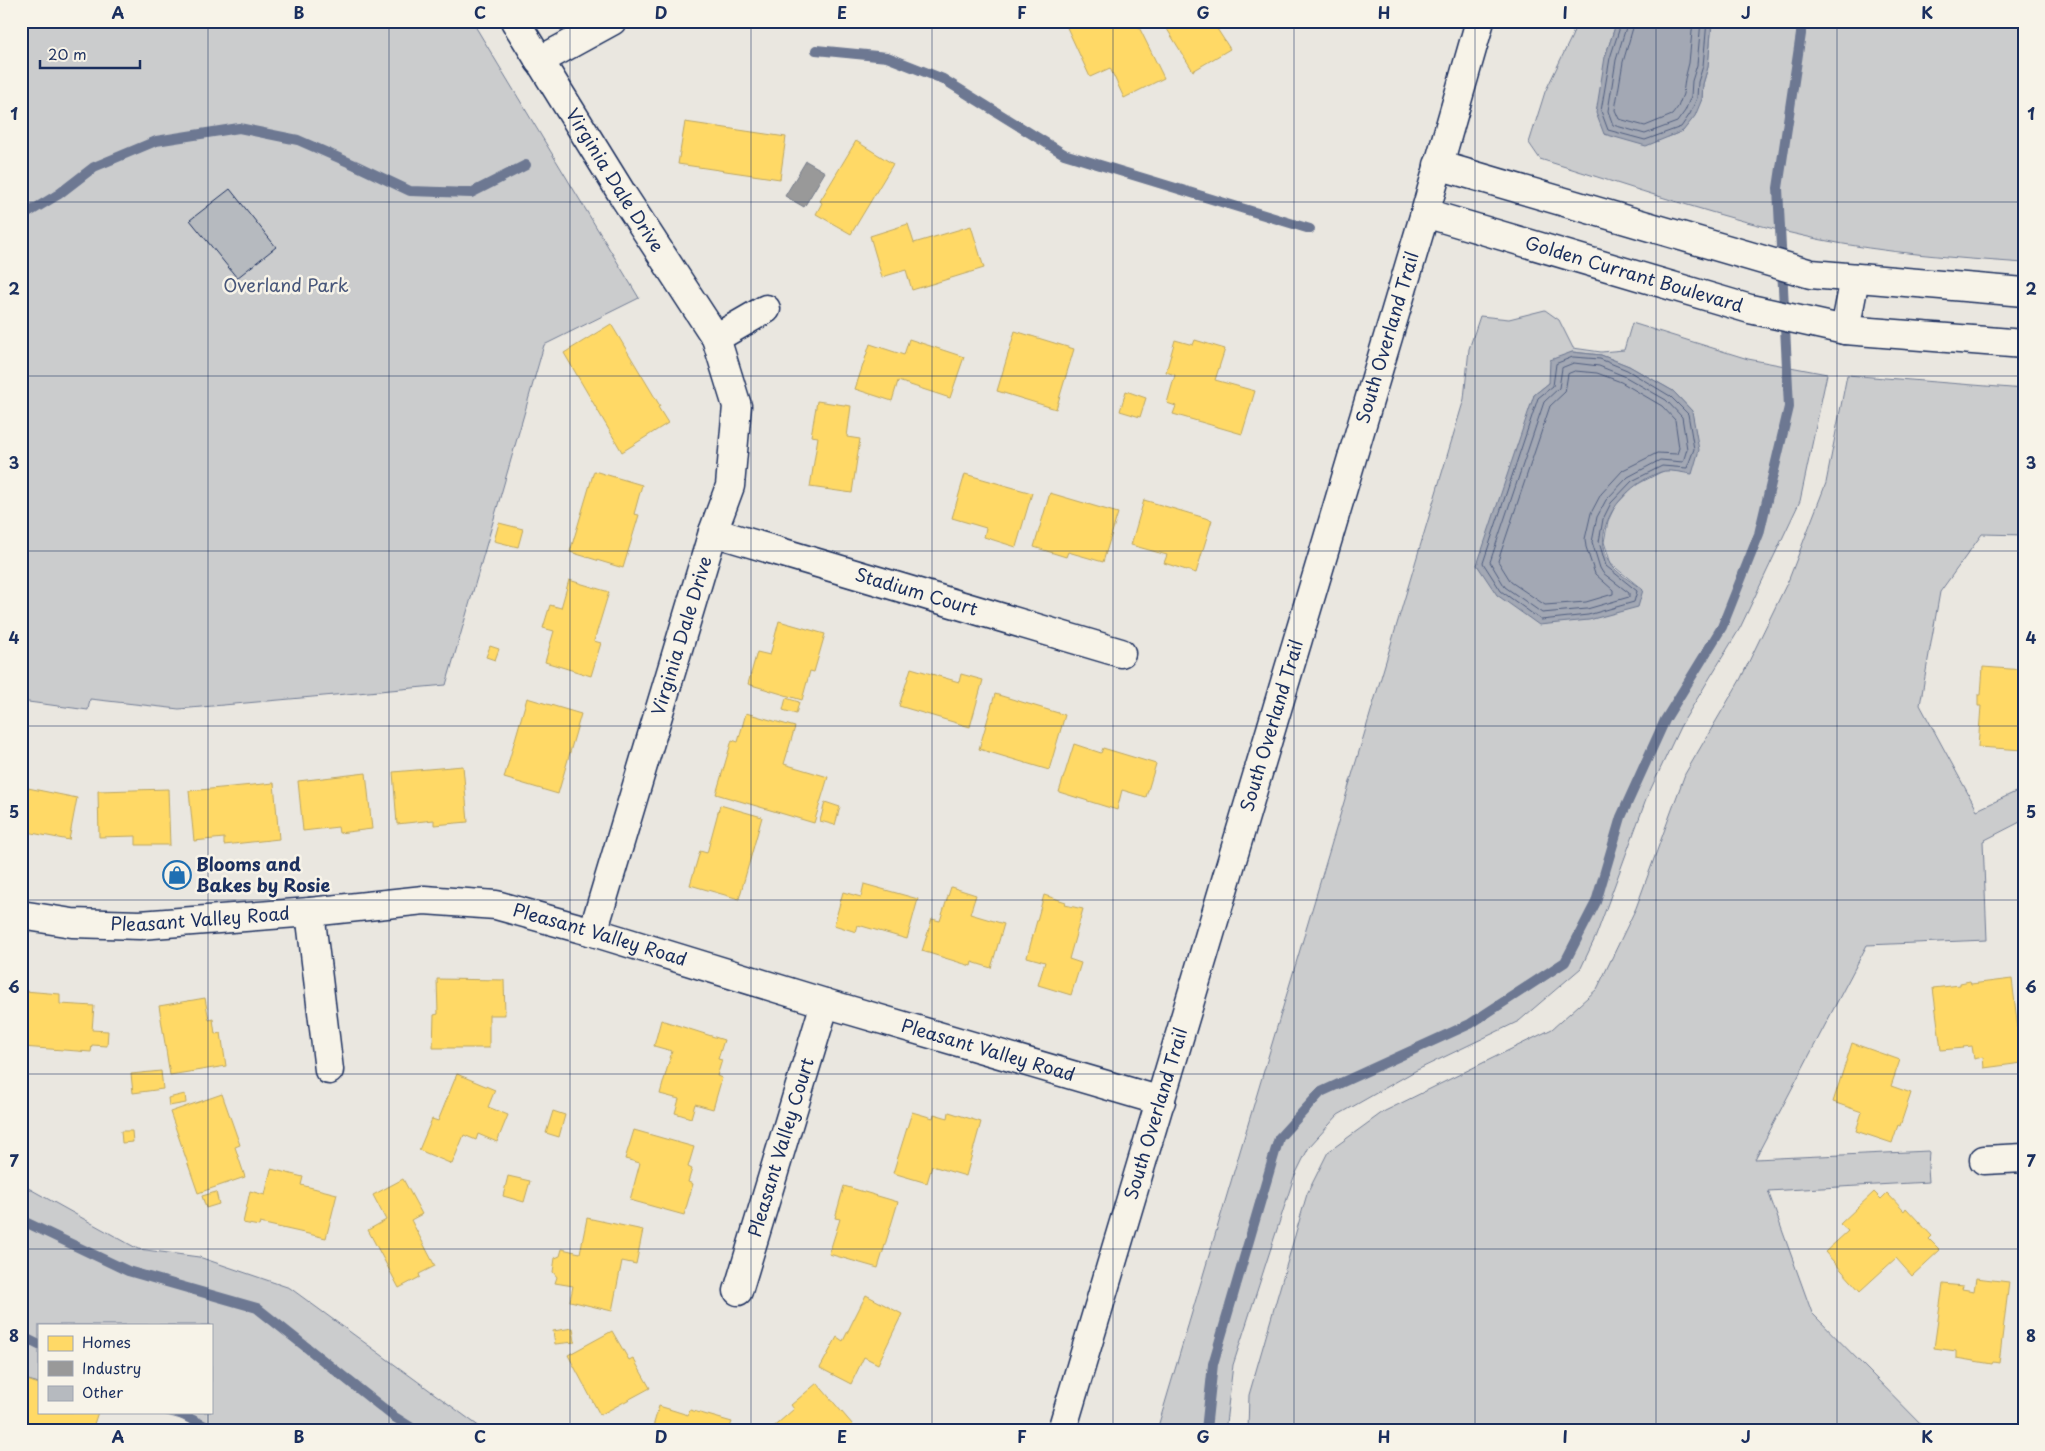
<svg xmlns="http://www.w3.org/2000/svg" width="2045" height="1451" viewBox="0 0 2045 1451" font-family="'Playpen Sans',sans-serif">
  <rect width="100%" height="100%" fill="#eae7e0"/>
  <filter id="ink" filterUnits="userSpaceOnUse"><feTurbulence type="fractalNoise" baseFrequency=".02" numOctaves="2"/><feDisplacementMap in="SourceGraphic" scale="10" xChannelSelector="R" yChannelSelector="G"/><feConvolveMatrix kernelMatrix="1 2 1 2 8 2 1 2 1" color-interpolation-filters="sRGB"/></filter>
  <g filter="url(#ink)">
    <g fill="#cbcccd" stroke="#737e96" fill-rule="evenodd">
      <polygon points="21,21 472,21 639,298 544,345 446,685 179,709 90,699 88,710 21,701"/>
      <path d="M1577,21H1617L1605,57L1668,137L1683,131L1702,99L1703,84L1708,67L1712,21H2024V263C1955,258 1885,253 1817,239C1723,219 1631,187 1540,159L1529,143L1545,92L1572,36Z"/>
      <path d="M1545,310L1559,320L1573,348L1601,352L1624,350L1632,323L1748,359L1827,374L1800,501L1740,628L1680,727L1647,797L1596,936L1581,968L1519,1021L1415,1071L1338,1115L1309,1147L1294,1177L1233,1365L1226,1423L1227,1430H1157L1464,399L1469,349L1480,316L1509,319ZM1572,352L1601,355L1629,366L1673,391L1692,411L1663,471L1634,486L1615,506L1608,521L1604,542L1611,564L1643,590L1497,595L1534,395L1549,383Z"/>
      <polygon points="1847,375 2024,389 2024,535 1982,534 1940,592 1920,705 1977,810 2024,788 2024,820 1983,841 1987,940 1867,945 1755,1159 1929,1151 1928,1167 1929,1182 1768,1191 1812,1313 1927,1430 1248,1430 1249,1395 1307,1194 1328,1152 1383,1112 1552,1029 1597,989 1636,908 1685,774 1740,680 1789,579 1826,483"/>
      <polygon points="21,1184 138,1249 199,1257 290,1288 484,1430 220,1430 156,1412 211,1412 211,1325 39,1325 39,1383 21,1378"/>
    </g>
    <g fill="#a3a8b4" stroke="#6d7892">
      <polygon points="1617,21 1712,21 1708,67 1703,84 1702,99 1695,116 1683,131 1646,146 1604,134 1596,113 1605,57"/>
      <path d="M1572,352L1601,355L1629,366L1673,391L1692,411L1699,450L1692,474C1683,473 1669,469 1661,472C1627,483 1588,526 1610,563C1615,572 1635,584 1643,590L1638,607L1589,620L1539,625L1497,595L1477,565L1534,395L1549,383L1550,360Z"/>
    </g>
    <g fill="#ffd966" stroke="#bba664">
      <polygon points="1064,21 1136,21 1164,78 1124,98 1110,68 1090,77"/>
      <polygon points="1162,21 1212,21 1230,49 1193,71"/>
      <polygon points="685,122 786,137 780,179 678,164"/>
      <polygon points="856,141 893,164 851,234 816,214 822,203 820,201"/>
      <polygon points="908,224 914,243 971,226 984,268 912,290 906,270 882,277 870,236"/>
      <polygon points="611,324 660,406 658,407 668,423 622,452 564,353"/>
      <polygon points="1015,331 1074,349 1056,409 997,391"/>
      <polygon points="909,339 964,357 950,398 898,381 892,401 855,389 870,344 904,355"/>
      <polygon points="1175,340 1193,345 1195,340 1225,349 1215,380 1255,391 1242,434 1173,414 1176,406 1167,403 1175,375 1166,372"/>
      <polygon points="1126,391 1146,398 1140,417 1120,411"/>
      <polygon points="817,401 851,406 847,437 860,439 852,493 810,487 818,437 811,436"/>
      <polygon points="594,471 642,485 634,514 639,515 623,568 570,552"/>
      <polygon points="965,474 1032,493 1016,547 984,537 986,528 952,518"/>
      <polygon points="1050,493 1118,513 1103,562 1068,552 1066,557 1034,547"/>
      <polygon points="1144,500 1212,520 1196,573 1164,563 1167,555 1131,545"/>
      <polygon points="499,523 523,529 518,547 494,541"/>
      <polygon points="569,580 609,592 594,641 601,643 591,676 545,662 554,631 543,628 550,605 561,608"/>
      <polygon points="779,621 825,634 814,672 810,671 802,700 748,684 757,652 770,655"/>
      <polygon points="490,646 499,649 495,660 486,657"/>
      <polygon points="1983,667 2024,670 2024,750 1978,747 1981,706 1978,706 1978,695 1981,695"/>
      <polygon points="911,668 959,682 961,674 983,680 970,727 899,706"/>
      <polygon points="995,694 1065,715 1049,770 979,749"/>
      <polygon points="527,698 581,714 558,794 504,778"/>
      <polygon points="786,698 799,702 796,714 783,710"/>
      <polygon points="746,713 795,727 784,764 828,777 814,823 716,794 732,740 738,742"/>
      <polygon points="1074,744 1101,753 1103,748 1156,764 1146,797 1122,790 1117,810 1059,792"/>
      <polygon points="463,766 468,822 434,825 434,820 397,824 393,772"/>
      <polygon points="366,773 372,829 339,833 338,827 303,831 298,781"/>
      <polygon points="274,783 279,839 224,845 224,838 194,841 189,791"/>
      <polygon points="23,787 77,798 69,840 21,831"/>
      <polygon points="168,789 170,845 136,845 136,836 99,837 98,791"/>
      <polygon points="825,802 840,807 835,825 820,821"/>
      <polygon points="720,805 762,817 739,899 690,885 700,851 707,853"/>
      <polygon points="864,884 918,899 907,939 858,925 856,932 834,925 843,892 861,897"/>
      <polygon points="951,887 976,895 970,914 1004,924 991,968 972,962 971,966 922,951 932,919 940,921"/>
      <polygon points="1044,895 1066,902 1065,905 1083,909 1069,959 1081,963 1071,995 1038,985 1045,962 1027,957"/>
      <polygon points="437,979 504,980 505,1015 489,1015 489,1048 433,1048 434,1015 438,1014"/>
      <polygon points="2012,979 2022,1063 1984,1068 1983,1057 1974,1059 1972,1046 1963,1047 1964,1048 1941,1050 1933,988 1960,985 1960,983 1970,981 1971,984"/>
      <polygon points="25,991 60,994 60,1004 94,1006 92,1030 108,1031 107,1046 92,1045 91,1052 22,1047"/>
      <polygon points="205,998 209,1020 213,1019 215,1034 221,1033 226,1066 170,1075 159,1006"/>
      <polygon points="661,1020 724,1040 718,1059 722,1060 717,1076 722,1078 713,1109 695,1104 691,1118 675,1113 679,1099 660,1094 672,1051 654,1046"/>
      <polygon points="1852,1043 1900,1060 1891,1086 1911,1093 1900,1126 1898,1125 1892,1143 1856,1131 1862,1112 1833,1102"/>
      <polygon points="161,1071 163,1089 133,1093 131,1074"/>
      <polygon points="457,1074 495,1090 488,1107 508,1115 497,1142 478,1134 476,1140 464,1135 452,1164 419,1150 432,1119 438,1121"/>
      <polygon points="185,1094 186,1103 169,1106 168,1098"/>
      <polygon points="222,1094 240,1145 235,1147 245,1177 198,1193 170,1112"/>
      <polygon points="553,1111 565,1115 559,1137 546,1133"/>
      <polygon points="912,1112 933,1118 934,1114 948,1118 949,1112 981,1122 966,1176 932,1166 927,1183 893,1173"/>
      <polygon points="634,1130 694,1147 688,1167 692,1169 688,1182 693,1184 684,1215 630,1200 640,1163 625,1159"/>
      <polygon points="121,1131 132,1131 133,1142 122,1143"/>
      <polygon points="271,1169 303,1177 301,1185 337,1194 326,1238 260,1223 259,1226 243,1223 250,1191 265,1195"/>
      <polygon points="508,1176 530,1181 524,1202 503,1196"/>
      <polygon points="403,1179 422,1214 411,1220 435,1266 419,1274 420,1277 399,1288 368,1230 386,1220 373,1195"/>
      <polygon points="844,1186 898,1202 878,1268 829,1254 840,1219 835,1218"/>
      <polygon points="216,1192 219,1204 206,1208 202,1196"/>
      <polygon points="1874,1192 1881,1199 1887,1193 1904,1211 1906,1208 1932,1236 1929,1239 1940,1250 1912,1276 1896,1258 1860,1291 1825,1252 1848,1231 1840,1224"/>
      <polygon points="587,1218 643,1230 636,1264 622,1261 612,1311 570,1301 573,1286 555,1283 557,1277 553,1272 555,1258 560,1256 562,1249 580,1253"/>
      <polygon points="1976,1278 2009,1282 1999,1363 1993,1362 1992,1364 1956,1358 1956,1351 1934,1348 1943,1284 1963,1286 1962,1289 1974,1291"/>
      <polygon points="866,1295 902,1314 878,1364 864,1357 851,1384 820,1368 837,1337 843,1341"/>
      <polygon points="573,1328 575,1342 555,1344 553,1331"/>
      <polygon points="612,1331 629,1360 633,1358 650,1388 600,1415 568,1355"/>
      <polygon points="27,1380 39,1384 39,1412 98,1412 92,1430 21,1430 21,1389 23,1385 25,1386"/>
      <polygon points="817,1383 853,1425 848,1430 770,1430 794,1409 791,1405"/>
      <polygon points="659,1406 688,1415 690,1410 732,1422 729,1430 652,1430"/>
    </g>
    <polygon fill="#999" stroke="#737987" points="806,161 825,172 804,207 785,196"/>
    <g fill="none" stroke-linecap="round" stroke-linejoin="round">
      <g stroke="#515f80" stroke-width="1">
        <polyline points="1622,21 1610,58 1601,111 1608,130 1645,140 1681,127 1690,114 1697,98 1698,82 1703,66 1707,21"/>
        <polyline points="1628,21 1616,60 1608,111 1613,125 1645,134 1677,122 1685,111 1691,96 1692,81 1697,65 1701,21"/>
        <polyline points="1635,21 1623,62 1615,110 1619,119 1645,126 1672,115 1678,107 1683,94 1685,79 1689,63 1693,21"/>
        <polygon points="1573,357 1600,359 1627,370 1670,396 1688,414 1694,449 1687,468 1662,466 1632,481 1611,503 1603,519 1599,542 1606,566 1637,591 1634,602 1588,615 1541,620 1501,591 1483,563 1538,398 1553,386 1556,364"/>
        <polygon points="1574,363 1599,366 1624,376 1666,400 1682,417 1687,449 1683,462 1660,460 1628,477 1606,500 1597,517 1592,542 1600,568 1603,573 1629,593 1629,597 1587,609 1542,613 1505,587 1490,562 1544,402 1559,388 1562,368"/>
        <polygon points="1575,371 1597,373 1621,382 1662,406 1675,420 1679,448 1677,454 1657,453 1623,470 1601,494 1591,513 1585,539 1586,547 1595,574 1613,590 1613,594 1586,602 1545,605 1511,582 1498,561 1550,406 1565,392 1568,374"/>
      </g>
      <g stroke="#6d7892" stroke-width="10">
        <polyline points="816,50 887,57 943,79 1064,154 1310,229"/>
        <polyline points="21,217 59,194 94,167 156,141 239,128 298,140 355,165 410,191 471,193 526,165"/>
        <polyline points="21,1220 128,1271 257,1308 393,1416 415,1430"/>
        <polyline points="21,1336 39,1345"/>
        <polyline points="177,1412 213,1430"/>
        <polyline points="1206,1430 1213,1364 1279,1138 1321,1092 1470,1024 1565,962 1596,902 1621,817 1665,720 1722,627 1759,534 1789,407 1778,188 1801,34 1801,21"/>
      </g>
    </g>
    <polygon fill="#b6babf" stroke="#1b2f5e" points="230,189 276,247 237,278 190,220"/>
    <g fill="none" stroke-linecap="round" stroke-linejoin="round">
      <defs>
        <g id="minor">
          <path id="s1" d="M515,21L624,197L716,338L737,406L730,486L713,532L593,932"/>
          <polyline points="539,61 612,21"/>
          <polyline points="1438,165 1811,274 2024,292"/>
          <path id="s2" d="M1425,213L1750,309L1845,330L2024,344"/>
          <polyline points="1845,330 1855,278"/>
          <polyline points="716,338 766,309"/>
          <path id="s3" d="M713,532L1121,653"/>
          <polyline points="310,912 329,1070"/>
          <path id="s4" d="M21,915L72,923L140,925L310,912L424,900L496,905L593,932L825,1003L1161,1101"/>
          <polyline points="1984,1160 2024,1158"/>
          <path id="s5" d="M738,1291L825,1003"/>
        </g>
        <g id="major">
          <path id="s6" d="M1062,1430L1425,213L1480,21"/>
        </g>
      </defs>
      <use href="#minor" stroke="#1b2f5e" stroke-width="31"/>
      <use href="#major" stroke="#1b2f5e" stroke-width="31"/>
      <use href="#minor" stroke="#f7f3e8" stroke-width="28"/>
      <use href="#major" stroke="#f7f3e8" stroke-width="28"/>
    </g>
  </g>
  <path fill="none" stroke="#1b2f5e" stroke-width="1" stroke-opacity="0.55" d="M208,21V1325M389,21V1430M570,21V1430M751,21V1430M932,21V1430M1113,21V1430M1294,21V1430M1475,21V1430M1656,21V1430M1837,21V1430M21,202H2024M21,376H2024M21,551H2024M21,726H2024M21,900H2024M21,1074H2024M21,1249H2024M208,1412V1430"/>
  <defs>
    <symbol id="shop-ring" viewBox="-11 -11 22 22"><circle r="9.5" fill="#f7f3e8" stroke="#1f6fb2" stroke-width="1.5"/><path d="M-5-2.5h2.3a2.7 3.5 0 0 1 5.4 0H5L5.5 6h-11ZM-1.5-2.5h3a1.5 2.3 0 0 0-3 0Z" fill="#1f6fb2"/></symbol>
  </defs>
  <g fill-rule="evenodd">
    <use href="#shop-ring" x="161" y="859" width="32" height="32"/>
  </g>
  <g text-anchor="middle" stroke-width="5" stroke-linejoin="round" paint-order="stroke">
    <g font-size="18" fill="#1b2f5e" stroke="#f7f3e8">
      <text dy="6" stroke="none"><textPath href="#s1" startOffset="188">Virginia Dale Drive</textPath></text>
      <text dy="6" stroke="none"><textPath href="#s2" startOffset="218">Golden Currant Boulevard</textPath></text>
      <text dy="6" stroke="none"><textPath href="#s6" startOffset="1140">South Overland Trail</textPath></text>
      <text dy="6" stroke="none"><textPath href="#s3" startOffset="212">Stadium Court</textPath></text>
      <text transform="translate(682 636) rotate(-73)" y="6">Virginia Dale Drive</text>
      <text dy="6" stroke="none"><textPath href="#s6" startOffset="735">South Overland Trail</textPath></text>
      <text dy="6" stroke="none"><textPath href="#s4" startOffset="180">Pleasant Valley Road</textPath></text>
      <text dy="6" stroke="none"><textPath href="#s4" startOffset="585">Pleasant Valley Road</textPath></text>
      <text dy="6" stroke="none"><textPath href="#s4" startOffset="990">Pleasant Valley Road</textPath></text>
      <text dy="6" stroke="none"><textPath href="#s6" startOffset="330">South Overland Trail</textPath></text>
      <text dy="6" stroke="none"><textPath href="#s5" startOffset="150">Pleasant Valley Court</textPath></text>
    </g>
    <g font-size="18" fill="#47567a" stroke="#f7f3e8">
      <text x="286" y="292">Overland Park</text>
    </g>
    <g font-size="18" font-weight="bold" fill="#1b2f5e" stroke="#f7f3e8" text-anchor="start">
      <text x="196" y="871">Blooms and<tspan x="196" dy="21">Bakes by Rosie</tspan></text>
    </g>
  </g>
  <rect width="2045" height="1451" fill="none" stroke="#f7f3e8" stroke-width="55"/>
  <rect x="38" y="1324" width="175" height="90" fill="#f7f3e8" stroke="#9fa5b1"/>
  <rect x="48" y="1336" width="25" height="15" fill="#ffd966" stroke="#9fa5b1"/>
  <text x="82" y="1348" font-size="15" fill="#1b2f5e">Homes</text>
  <rect x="48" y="1361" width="25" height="15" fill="#999999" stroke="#9fa5b1"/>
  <text x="82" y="1374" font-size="15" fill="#1b2f5e">Industry</text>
  <rect x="48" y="1386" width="25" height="15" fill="#b6babf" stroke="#9fa5b1"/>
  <text x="82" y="1398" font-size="15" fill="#1b2f5e">Other</text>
  <path d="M40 60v8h100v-8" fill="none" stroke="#1b2f5e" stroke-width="2.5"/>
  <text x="48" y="60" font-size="15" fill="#1b2f5e" stroke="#f7f3e8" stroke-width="4" paint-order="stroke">20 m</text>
  <rect x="28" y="28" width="1990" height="1396" fill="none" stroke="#1b2f5e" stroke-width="2"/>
  <g font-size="16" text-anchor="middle" font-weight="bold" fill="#1b2f5e">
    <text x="118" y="19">A</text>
    <text x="299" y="19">B</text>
    <text x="480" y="19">C</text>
    <text x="661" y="19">D</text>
    <text x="842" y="19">E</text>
    <text x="1022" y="19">F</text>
    <text x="1203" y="19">G</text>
    <text x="1384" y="19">H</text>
    <text x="1565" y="19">I</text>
    <text x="1746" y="19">J</text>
    <text x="1927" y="19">K</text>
    <text x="14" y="120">1</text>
    <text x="2031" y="120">1</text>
    <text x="14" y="295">2</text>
    <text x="2031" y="295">2</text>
    <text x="14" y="469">3</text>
    <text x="2031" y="469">3</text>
    <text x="14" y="644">4</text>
    <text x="2031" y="644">4</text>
    <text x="14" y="818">5</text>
    <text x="2031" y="818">5</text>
    <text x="14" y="993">6</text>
    <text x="2031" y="993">6</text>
    <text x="14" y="1167">7</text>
    <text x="2031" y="1167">7</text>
    <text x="14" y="1342">8</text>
    <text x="2031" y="1342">8</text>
    <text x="118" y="1443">A</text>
    <text x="299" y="1443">B</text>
    <text x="480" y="1443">C</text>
    <text x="661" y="1443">D</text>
    <text x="842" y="1443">E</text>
    <text x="1022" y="1443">F</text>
    <text x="1203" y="1443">G</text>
    <text x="1384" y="1443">H</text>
    <text x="1565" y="1443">I</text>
    <text x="1746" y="1443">J</text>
    <text x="1927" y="1443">K</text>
  </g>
</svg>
